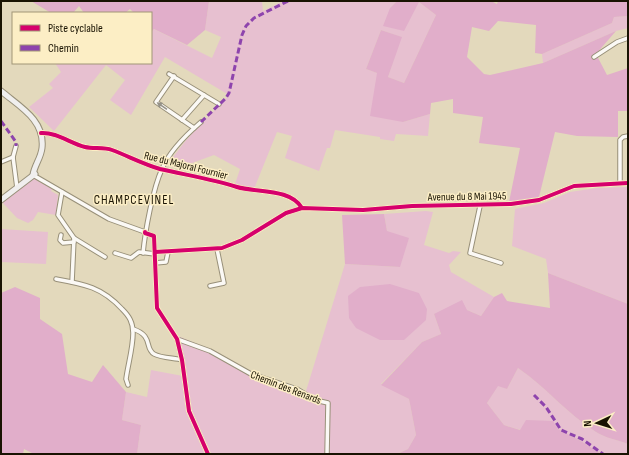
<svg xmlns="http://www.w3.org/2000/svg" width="629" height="455" viewBox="0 0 629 455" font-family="'Sofia Sans Condensed',sans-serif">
  <rect width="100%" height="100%" fill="#e3d9bc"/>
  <g fill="#e7c0d0">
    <polygon points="209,1 262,1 263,11 283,1 397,1 390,8 419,2 436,15 404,83 388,77 401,37 381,30 366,69 377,73 403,122 430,114 428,136 396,134 394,141 380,139 380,137 335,130 330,148 327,148 319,171 285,158 292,136 277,132 254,189 235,184 240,169 214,155 192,163 170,161 187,139 229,95 165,57 131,115 110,100 125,80 106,65 54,131 29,107 53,88 49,84 61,72 55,63 151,63 151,32 154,29 212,58 221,37 205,30"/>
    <polygon points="628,16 628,28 616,31 543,63 542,54 612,23 614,17"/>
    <polygon points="33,178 52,189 51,191 58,195 56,215 38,212 33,220 28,223 17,218 2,202"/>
    <polygon points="628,187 628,304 548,273 546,259 512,246 515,209 544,203 570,192 597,188"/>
    <polygon points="426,211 433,212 424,245 449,253 453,251 461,252 449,265 451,272 494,297 481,316 467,310 434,314 441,334 422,342 381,384 409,399 416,435 408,449 396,454 206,454 189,404 181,347 178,336 216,352 249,371 306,391 345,264 400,267 387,231 384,214"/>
    <polygon points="1,229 48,232 46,264 1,262"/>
    <path d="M518,368C546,387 567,414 596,432C605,438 618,440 628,444V454H601L581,441L558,429L521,430L504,425L487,403L498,385L507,389Z"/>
    <polygon points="151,370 183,376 187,413 206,454 137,454 141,425 122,420 126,392 147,397"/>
  </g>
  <g fill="#e1aeca">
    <polygon points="31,1 209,1 205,30 187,45 154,29 151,32 151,13 134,13 130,9 125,13 84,13 79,6 73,13 51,13"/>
    <polygon points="397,1 491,1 497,4 498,1 628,1 628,16 614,17 612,23 542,54 535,53 536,25 498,21 489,31 472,27 467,57 484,74 490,75 543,63 616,31 596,54 607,75 628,68 628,111 618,111 618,137 577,136 555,132 539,197 524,201 509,202 520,148 479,143 483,117 453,113 453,99 431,103 430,114 403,122 370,116 377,73 366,69 381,30 402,37 388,77 404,83 436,15 419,2 404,31 383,26 390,8"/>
    <polygon points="384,214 387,231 409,238 400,267 345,264 342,215"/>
    <path d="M548,273L628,304V444C618,440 605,438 596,432C567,414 546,387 518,368L507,389L498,386L487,403L504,425L520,430L526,420L553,421L558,429L581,441L601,454H397L408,449L416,435L409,399L381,385L422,342L441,334L434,314L462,300L467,310L481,316L494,297L502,293L507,301L550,308Z"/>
    <polygon points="390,284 419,293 427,309 426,320 404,340 380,340 356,328 349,318 348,296 360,287"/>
    <polygon points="15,287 40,298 40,319 62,334 68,374 92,382 103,365 126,392 122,420 141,425 137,454 34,454 24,449 23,454 1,454 1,293"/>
  </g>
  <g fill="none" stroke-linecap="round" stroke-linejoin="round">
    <defs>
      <g id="minor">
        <polyline points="594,57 617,42 628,38"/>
        <polyline points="169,74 219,104"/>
        <polyline points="174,76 156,102 194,128"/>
        <polyline points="182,120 204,95"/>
        <path d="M41,133C56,132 70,143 85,147C93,149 104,147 112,150C128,156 143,164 160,169C186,175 212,179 237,187C257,193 290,188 302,208"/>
        <polyline points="16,146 13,157 17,188"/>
        <polyline points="1,162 13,157"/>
        <polyline points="33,175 109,219 145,232"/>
        <polyline points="620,183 620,140 623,137 628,136"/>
        <polyline points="62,192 58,215 74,238 72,282"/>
        <polyline points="480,206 470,253 501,263"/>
        <polyline points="145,233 154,236 157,308 177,339 182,360 189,411 208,454"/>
        <polyline points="61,235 60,240 63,243 74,242"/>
        <polyline points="74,238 105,257"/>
        <polyline points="155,252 222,248 242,240 286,213 302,208 363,210 412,206 511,204 539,200 574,186 628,183"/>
        <polyline points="115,253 131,258 139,252 155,254"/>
        <path d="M143,253C145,232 153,188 162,169C169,152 187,134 201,122"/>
        <polyline points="155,263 166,262 168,252"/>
        <path d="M56,279C84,284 102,287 122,309C129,316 133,322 133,333C133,348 128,364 126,379L128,385"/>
        <polyline points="210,286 224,283 217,249"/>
        <path d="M133,329C154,336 144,348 154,354C161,358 174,358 182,360"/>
        <polyline points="177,339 210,351 251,374 297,389 315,400 328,403 327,454"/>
      </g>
      <g id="secondary">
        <path d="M1,91C20,107 45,120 42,148C41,158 34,166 33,175"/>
        <polyline points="1,200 35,174"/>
      </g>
    </defs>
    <use href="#minor" stroke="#989079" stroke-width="5.5"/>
    <use href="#secondary" stroke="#989079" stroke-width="7"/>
    <use href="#minor" stroke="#fbf9f5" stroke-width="3.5"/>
    <use href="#secondary" stroke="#f0efee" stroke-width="5"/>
    <g stroke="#8e44ad" stroke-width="3" stroke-dasharray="6 3" stroke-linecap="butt">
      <polyline points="1,121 16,142 16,146"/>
      <polyline points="201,122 226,98 229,93 242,35 246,26 254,18 288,1"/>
      <polyline points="534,395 546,407 561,430 582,439 603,454"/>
    </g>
    <defs>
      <g id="cycleway">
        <path d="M41,133C56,132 70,143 85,147C93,149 104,147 112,150C128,156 143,164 160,169C186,175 212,179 237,187C257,193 290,188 302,208"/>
        <polyline points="145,232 145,233 154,236 157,308 177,339 182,360 189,411 208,454"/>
        <polyline points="155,252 222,248 242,240 286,213 302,208 363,210 412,206 511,204 539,200 574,186 628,183"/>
      </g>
    </defs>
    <use href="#cycleway" stroke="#fceec5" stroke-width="6"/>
    <use href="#cycleway" stroke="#d6006c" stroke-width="4"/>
  </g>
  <defs><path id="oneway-solid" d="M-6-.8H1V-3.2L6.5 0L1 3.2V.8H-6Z"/></defs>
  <use fill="#959288" href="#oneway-solid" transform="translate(162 106) rotate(-146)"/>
  <g text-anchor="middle" stroke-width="3" stroke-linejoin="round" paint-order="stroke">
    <g font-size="11" fill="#191302" stroke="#fceec5">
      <text transform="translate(186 165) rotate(14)" y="4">Rue du Majoral Fournier</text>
      <text transform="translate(467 196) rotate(-1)" y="4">Avenue du 8 Mai 1945</text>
      <text transform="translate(286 387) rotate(21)" y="4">Chemin des Renards</text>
    </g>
    <g font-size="13" letter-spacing="1" fill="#191302" stroke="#fceec5">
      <text x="134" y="204">CHAMPCEVINEL</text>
    </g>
  </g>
  <rect width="629" height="455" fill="none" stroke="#191302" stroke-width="4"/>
  <rect x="12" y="12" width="140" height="52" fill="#fceec5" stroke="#a19677"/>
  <rect x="20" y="25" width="20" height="6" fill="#d6006c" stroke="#a19677"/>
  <text x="48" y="32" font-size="12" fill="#191302">Piste cyclable</text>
  <rect x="20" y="45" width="20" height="6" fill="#8e44ad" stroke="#a19677"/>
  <text x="48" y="52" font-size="12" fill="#191302">Chemin</text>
  <g transform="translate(597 423) rotate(266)" stroke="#fceec5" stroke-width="3" paint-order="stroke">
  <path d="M0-3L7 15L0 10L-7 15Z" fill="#191302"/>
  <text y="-6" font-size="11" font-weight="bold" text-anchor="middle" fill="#191302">N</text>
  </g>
</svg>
